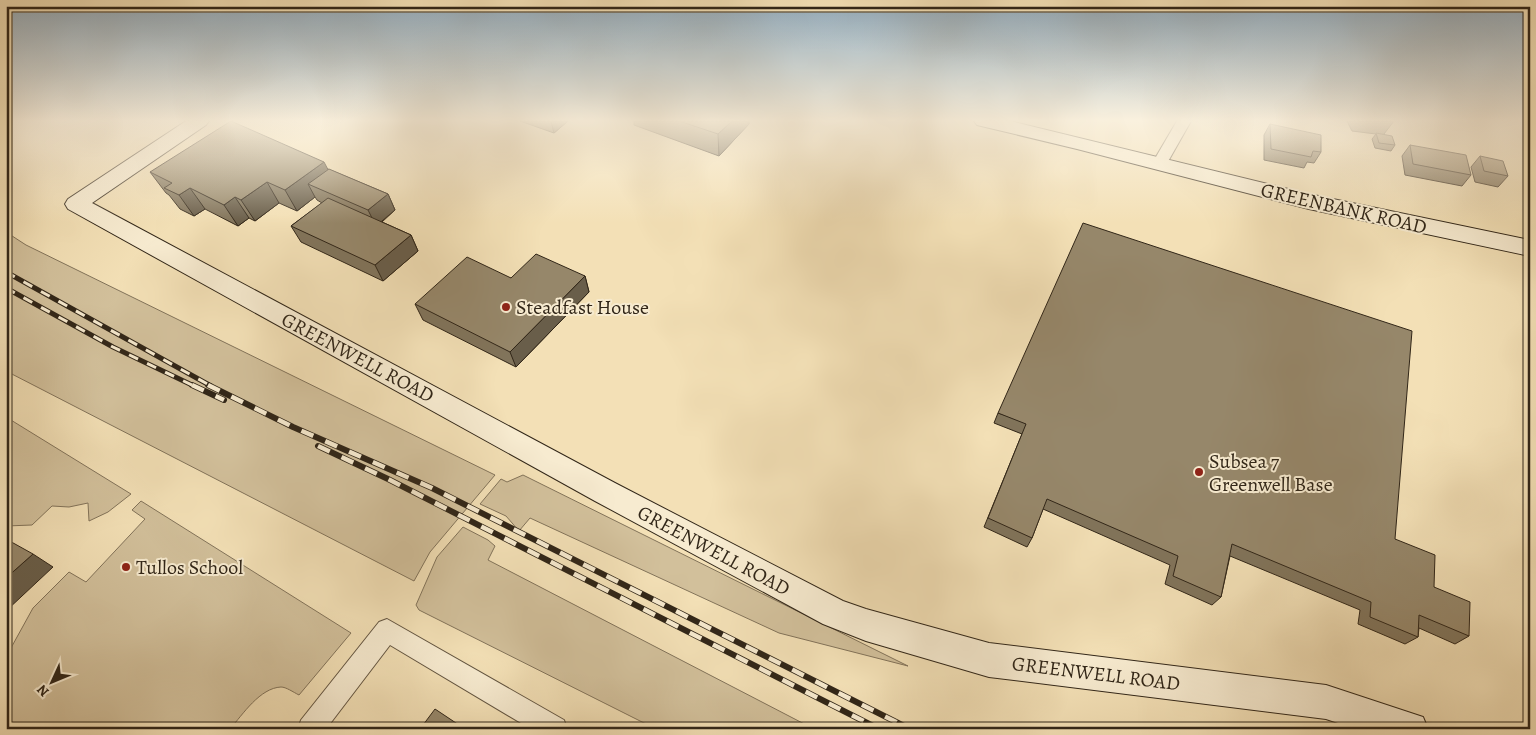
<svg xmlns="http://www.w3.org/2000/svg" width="1536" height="735" viewBox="0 0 1536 735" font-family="Alegreya,serif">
  <rect width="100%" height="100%" fill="#f3e0b6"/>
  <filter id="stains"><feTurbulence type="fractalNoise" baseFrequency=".004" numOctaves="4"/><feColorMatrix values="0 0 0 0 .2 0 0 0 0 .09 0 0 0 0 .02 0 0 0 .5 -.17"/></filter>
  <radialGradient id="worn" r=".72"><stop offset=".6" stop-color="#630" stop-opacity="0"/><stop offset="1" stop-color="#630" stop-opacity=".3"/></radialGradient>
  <g fill="#d2c09b" stroke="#82735a">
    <polygon points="6,232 26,245 495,475 430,552 414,581 6,371"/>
    <polygon points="6,417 131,494 108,512 89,521 88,503 69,507 52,506 32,525 6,526"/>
    <polygon points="523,475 908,666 779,633 530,518 519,531 506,516 480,504 501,479 507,482"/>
    <path d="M141,501L351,633L299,695C293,692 286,687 281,687C260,688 243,714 230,729H6V657L33,608L69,572L86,582L145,519L132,510Z"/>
    <polygon points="463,527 488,540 495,546 488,560 814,729 656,729 419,610 416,605 437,557"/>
  </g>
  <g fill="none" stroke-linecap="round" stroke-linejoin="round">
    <defs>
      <g id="street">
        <polygon points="1177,121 1191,121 1166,165 1156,165 1153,162"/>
        <polygon points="387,619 564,720 567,729 531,729 390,645 326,729 298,729 301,720 379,622"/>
      </g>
      <g id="secondary">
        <polygon points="186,121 209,121 206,125 92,203 615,483 843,601 866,609 989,643 1326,685 1423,717 1428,729 1356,729 1326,719 989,677 866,641 823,624 595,501 68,209 65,204 68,199"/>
        <polygon points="974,121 1010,121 1309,194 1530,240 1530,256 1309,209 1077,149 977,125"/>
      </g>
    </defs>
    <use href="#street" stroke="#625440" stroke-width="2"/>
    <use href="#secondary" stroke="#312618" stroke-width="2"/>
    <use href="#street" fill="#f7ebd0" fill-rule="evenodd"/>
    <use href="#secondary" fill="#f7ebd0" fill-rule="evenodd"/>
    <defs>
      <g id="rail-far1">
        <polyline points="6,272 211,386"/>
        <polyline points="6,288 113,347 194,386"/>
      </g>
      <g id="rail">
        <polyline points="192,385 224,400"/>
        <polyline points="208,385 293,427 432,488 910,729"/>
        <polyline points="318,446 388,479 879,729"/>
      </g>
    </defs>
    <use href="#rail-far1" stroke="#312618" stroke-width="5"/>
    <use href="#rail" stroke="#312618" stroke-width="6"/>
    <use href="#rail-far1" stroke="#f7ebd0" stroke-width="3" stroke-dasharray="10" stroke-linecap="butt"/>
    <use href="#rail" stroke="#f7ebd0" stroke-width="4.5" stroke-dasharray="13" stroke-linecap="butt"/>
  </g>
  <g fill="#81745b" stroke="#312618">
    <polygon points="520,121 568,121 554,133"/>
    <polygon points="634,121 749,121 749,124 719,156 634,125"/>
    <polygon points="1347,121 1394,121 1384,134 1395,145 1391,151 1375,148 1372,139 1376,134 1352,131"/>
    <polygon points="1270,124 1321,152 1314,163 1307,162 1304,168 1264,160 1264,135"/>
    <polygon points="1410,145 1471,175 1462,186 1405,175 1402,156"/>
    <polygon points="1480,156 1508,176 1498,187 1475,182 1471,167"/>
    <polygon points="328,169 388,194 395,210 382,222 411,235 418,251 383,281 301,242 291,226 322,203 317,200 315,197 297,211 279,203 255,221 249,218 238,226 205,209 194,216 180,209 169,195 166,193 150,172"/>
    <polygon points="585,276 589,292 516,367 423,320 415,304 511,278"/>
    <polygon points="998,413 1395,539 1434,587 1469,636 1455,644 1419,628 1418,637 1405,644 1358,624 1360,610 1230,556 1221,597 1212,605 1165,584 1170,565 1043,509 1032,538 1027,547 984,527 1022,434 994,423"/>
  </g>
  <g fill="#695e4a" stroke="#312618">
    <polygon points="551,121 568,121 554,133"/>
    <polygon points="732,121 749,121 749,124 719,156 718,134"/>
    <polygon points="324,162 335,183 308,184 315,197 297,211 285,190"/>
    <polygon points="267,182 279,203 255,221 241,200"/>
    <polygon points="190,188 205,209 194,216 179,195"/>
    <polygon points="388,194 395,210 376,226 368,210"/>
    <polygon points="235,197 249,218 238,226 224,205"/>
    <polygon points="411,235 418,251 383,281 375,265"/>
    <polygon points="585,276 589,292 516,367 510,352"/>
    <polygon points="33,554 53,567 6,611 6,578"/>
  </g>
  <g fill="#96876a" stroke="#312618">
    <polygon points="231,121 324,162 285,190 267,182 241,200 235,197 224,205 190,188 179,195 164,188 172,183 150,172"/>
    <polygon points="679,121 732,121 718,134"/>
    <polygon points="1270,124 1321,135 1321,152 1313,151 1311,157 1271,149"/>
    <polygon points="1376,133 1392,136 1395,145 1379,143"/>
    <polygon points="1410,145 1466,155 1471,175 1413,164"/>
    <polygon points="1480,156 1503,161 1508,176 1484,171"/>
    <polygon points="329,169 388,194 368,210 308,184"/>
    <polygon points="328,198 411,235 375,265 291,226"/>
    <polygon points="1083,223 1412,331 1395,539 1435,555 1434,587 1470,602 1469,636 1419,615 1418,637 1370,617 1371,602 1232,544 1221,597 1173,576 1178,556 1047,499 1032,538 988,518 1026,424 998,413"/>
    <polygon points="536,254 585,276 510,352 415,304 467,257 511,278"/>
    <polygon points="6,539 33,554 6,578"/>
    <polygon points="435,709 465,729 420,729"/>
  </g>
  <linearGradient id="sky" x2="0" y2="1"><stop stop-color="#92acbe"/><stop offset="0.54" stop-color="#faf1de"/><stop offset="1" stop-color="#faf1de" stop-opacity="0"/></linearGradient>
  <rect width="1536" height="223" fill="url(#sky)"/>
  <g fill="#8f2418" stroke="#f7ebd0" stroke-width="2">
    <circle cx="506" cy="307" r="5"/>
    <circle cx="1199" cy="472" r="5"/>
    <circle cx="126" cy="567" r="5"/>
  </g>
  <g text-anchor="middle" stroke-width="4" stroke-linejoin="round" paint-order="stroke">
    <g font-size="20" fill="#312618" stroke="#f7ebd0">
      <text transform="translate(1344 208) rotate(13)" y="7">GREENBANK ROAD</text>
      <text transform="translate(358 357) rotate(28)" y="7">GREENWELL ROAD</text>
      <text transform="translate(714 550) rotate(28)" y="7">GREENWELL ROAD</text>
      <text transform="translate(1096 673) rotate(7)" y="7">GREENWELL ROAD</text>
    </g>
    <g font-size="20" fill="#312618" stroke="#f7ebd0" text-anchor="start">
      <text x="516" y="314">Steadfast House</text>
      <text x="1209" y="468">Subsea 7<tspan x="1209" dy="23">Greenwell Base</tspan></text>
      <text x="136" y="574">Tullos School</text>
    </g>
  </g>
  <rect width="1536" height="735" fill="none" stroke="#f3e0b6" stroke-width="25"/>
  <rect x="8" y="8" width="1521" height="720" fill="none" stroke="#312618" stroke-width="2.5"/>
  <rect x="12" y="12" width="1511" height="710" fill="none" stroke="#312618"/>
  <g transform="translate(52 682) rotate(226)" stroke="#f7ebd0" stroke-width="4" paint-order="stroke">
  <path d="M0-4L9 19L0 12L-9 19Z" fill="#312618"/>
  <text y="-8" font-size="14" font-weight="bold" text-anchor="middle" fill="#312618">N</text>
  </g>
  <rect width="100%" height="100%" filter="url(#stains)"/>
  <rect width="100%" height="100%" fill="url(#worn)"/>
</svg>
